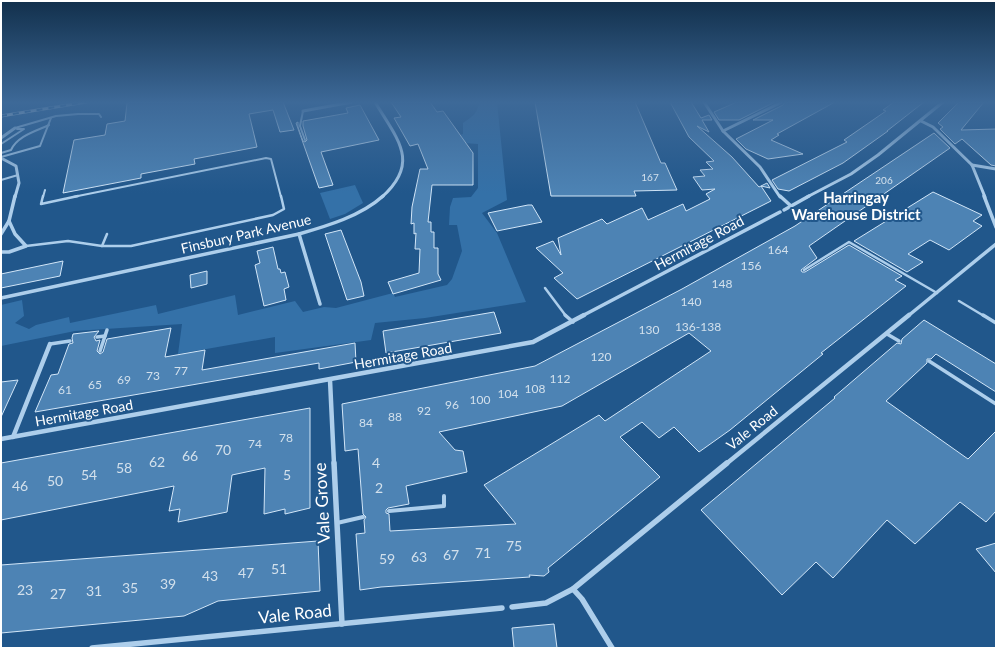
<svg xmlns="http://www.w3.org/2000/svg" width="997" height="649" viewBox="0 0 997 649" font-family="Lato,sans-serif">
  <rect width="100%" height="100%" fill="#21578b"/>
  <g fill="#3471a8">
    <path d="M479,102H497L507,200L482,213L497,233L526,302L425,318L375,323L371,340L275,353V337L178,354L182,324L75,331L1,346V305L22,300L24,316L15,323L29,329L36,325L69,317L70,323L156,305L158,314L235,295L238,315L295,301L303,312L324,307L336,308L393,293L395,297L447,285L452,279L462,251L457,225H449L450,207L453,198L471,197L478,188V144L464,143L460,135L463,134V123C472,117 478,113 479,102Z"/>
    <polygon points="355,185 363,203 345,214 330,219 320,193"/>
  </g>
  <g fill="#4d83b4" stroke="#d2e6f8" fill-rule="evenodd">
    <polygon points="132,102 283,102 294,130 280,132 273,110 249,114 257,147 194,159 195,164 141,174 141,178 63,193 74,140 105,135 107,124 125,121 127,103"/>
    <polygon points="391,102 430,102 437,112 443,111 473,153 473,185 432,185 428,222 431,222 431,232 434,232 434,248 438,248 438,274 441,280 393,294 388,282 419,273 420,249 415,249 416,233 414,234 414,223 411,224 412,207 420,169 428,169 418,144 410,146 394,118 401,117"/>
    <polygon points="535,102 635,102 661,163 665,163 677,190 634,191 636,196 551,196"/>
    <polygon points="670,102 691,102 701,118 709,115 712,120 702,120 709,132 697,126 732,157 759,187 767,183 770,188 761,186 771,201 577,299 554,278 563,273 536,248 553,241 561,255 558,238 602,219 607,224 642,208 648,220 683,204 686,211 710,199 706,194 715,189 702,190 693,177 705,176 700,170 713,169 706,162 714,161 689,137"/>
    <polygon points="737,102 775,102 739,120 719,120 714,112"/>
    <polygon points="785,102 835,102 777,134 779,135 771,140 803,154 768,159 746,149 736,139 773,120 753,120 783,105"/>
    <polygon points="894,102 924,102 887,131 888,131 843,163 789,191 778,189 772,180 847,142 844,140 886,111 883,110"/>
    <polygon points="959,102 984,102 961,130 996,129 996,166 991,165 962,139 955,144 940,129 943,127 938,123"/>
    <polygon points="360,105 379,140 321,152 333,185 319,188 296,123 298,122 298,127 303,141 305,142 307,140 303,126 303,121 348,113 346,108"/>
    <path d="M934,133L950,148L809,246L817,258L801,270L802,272H805L849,245L902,276L895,280L906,286L821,353L823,354L730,430L699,452L674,427L659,438L642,422L620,437L660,477L548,568L549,572L544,576L529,575L530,577L381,587L360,590L356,534L365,533L364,520L366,517L363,514L358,449L345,451L342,404L535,366L682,289L795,226ZM689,333L711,351L605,421L599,415L484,485L516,524L390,531L389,514L386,513V510L388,508L409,504L406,486L467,472L463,451L455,450L439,432L562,406Z"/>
    <polygon points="933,192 982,215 973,221 982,226 949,250 930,240 908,254 923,262 907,272 854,241"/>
    <polygon points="528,205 532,205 542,222 497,231 488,213"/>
    <polygon points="341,230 361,282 364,296 347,300 325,234"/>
    <polygon points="273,247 278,269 280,269 281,273 285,272 289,287 284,289 286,300 264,306 255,265 260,263 257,251"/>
    <polygon points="63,261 60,276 1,288 1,274"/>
    <polygon points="207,271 207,284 191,288 190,275"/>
    <polygon points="494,312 501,333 386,353 383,331"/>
    <polygon points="924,320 996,364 996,392 936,354 931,359 927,359 927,363 886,401 968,459 996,431 996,511 986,522 960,502 915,544 887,520 833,578 816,562 782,595 701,510 835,398 834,397 897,343 901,344 902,339"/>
    <polygon points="171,328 165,357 205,350 202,370 355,343 356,362 319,369 319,363 35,412 51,375 58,374 69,344 73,343 72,338 73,334 99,331 94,337 96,341 100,340 97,351 100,354 103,352 107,339"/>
    <polygon points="18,380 1,417 1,382"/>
    <polygon points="310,408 310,508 285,514 285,509 264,514 265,468 232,475 227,512 178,522 180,509 169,511 174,486 1,520 1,463"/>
    <polygon points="318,541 320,591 218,601 184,616 1,633 1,565"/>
    <polygon points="996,543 996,573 976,549"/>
    <polygon points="554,624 557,648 514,648 512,628"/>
  </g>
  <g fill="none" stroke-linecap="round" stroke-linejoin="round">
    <g stroke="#adceeb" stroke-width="2">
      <polyline points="303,111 300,126 305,140"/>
      <polyline points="15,128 56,116 78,114 99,114 101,117"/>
      <polyline points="1,144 24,129 17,129"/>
      <path d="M1,153L11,150C17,136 36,131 49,125"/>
      <polyline points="1,157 40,146 51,118"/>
      <polyline points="1,180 18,175"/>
      <polyline points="43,197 45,190"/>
      <polyline points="73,197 266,158 271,159 281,197"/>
    </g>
    <g stroke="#adceeb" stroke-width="2.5">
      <polyline points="43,196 41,204 78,196"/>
      <polyline points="26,246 68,241 102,246 131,246 273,215 284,209 281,196"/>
      <polyline points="102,246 107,234"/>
      <polyline points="804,270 849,242 937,293"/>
      <polyline points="545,288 566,316"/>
      <polyline points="959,301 984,316"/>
    </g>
    <g stroke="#adceeb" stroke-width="3.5">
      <polyline points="565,315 573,322"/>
      <polyline points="983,315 996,323"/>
      <polyline points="887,334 899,341"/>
      <polyline points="97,337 105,336"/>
      <polyline points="50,344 70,341"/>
      <polyline points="100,351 107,330"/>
      <polyline points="929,361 996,404"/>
    </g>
    <g stroke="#adceeb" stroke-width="4">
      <polyline points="389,511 444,506 444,496"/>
      <polyline points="337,523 363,517"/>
    </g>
    <g stroke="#adceeb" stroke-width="3">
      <path d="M375,102C397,139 421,162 382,197"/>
      <polyline points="704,102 723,131 760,167 780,197"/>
      <polyline points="303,111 352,102"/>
      <polyline points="921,121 933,127 972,165 985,197"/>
      <polyline points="723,131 782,102"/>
      <polyline points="1,138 15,128"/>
      <polyline points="1,158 16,166 19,183 15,197"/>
      <polyline points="972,165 996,169"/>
      <polyline points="807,197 851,174 878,155 943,102"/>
    </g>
    <g stroke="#adceeb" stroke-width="3.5">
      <polyline points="780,196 791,206"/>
      <polyline points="984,196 996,227"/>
      <polyline points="784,210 809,196"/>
      <polyline points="1,234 9,221 15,196"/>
      <polyline points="299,234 320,304"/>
      <polyline points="1,252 9,252 26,246 15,234 9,221"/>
      <path d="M1,298L299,234C327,226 361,216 383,196"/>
      <polyline points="582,316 780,212"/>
      <polyline points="908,316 996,244"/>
    </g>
    <g stroke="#adceeb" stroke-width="4.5">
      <polyline points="330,380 334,464"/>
      <polyline points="13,437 50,344"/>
      <polyline points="1,439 533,342 584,315"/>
      <polyline points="726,464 909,315"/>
    </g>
    <g stroke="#adceeb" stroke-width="5.5">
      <polyline points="334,463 342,624"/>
      <polyline points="573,589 582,599 612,648"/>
      <polyline points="512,607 546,603 573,589 727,463"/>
      <polyline points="92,648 502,608"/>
    </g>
    <defs>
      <polyline id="rail" points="1,116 86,102"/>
    </defs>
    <use href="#rail" stroke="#fff" stroke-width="3"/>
    <use href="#rail" stroke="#21578b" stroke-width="2" stroke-dasharray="6" stroke-linecap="butt"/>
  </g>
  <linearGradient id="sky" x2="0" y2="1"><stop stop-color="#12304c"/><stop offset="0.53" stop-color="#3d6998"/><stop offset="1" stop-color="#3d6998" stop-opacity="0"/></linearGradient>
  <rect width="997" height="193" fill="url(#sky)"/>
  <g text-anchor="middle" stroke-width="4" stroke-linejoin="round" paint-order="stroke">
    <g font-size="10" fill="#d2e0ec">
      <text x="650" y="181">167</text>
      <text x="884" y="184">206</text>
    </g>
    <g font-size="12" fill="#d2e0ec">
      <text x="778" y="254">164</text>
      <text x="751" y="270">156</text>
      <text x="722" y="288">148</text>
      <text x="691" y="306">140</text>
      <text x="698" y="331">136-138</text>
      <text x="649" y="334">130</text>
      <text x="601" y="361">120</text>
      <text x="181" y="375">77</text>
      <text x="153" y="380">73</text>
      <text x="560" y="383">112</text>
      <text x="124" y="384">69</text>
      <text x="95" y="389">65</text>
      <text x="535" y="393">108</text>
      <text x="65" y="394">61</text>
      <text x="508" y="398">104</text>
      <text x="480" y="404">100</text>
      <text x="452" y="409">96</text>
      <text x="424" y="415">92</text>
      <text x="395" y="421">88</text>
      <text x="366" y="427">84</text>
      <text x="286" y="442">78</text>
      <text x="255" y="448">74</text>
    </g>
    <g font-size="14" fill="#fff" stroke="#21578b">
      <text transform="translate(246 234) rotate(-13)" y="5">Finsbury Park Avenue</text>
      <text transform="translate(699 243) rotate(-28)" y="5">Hermitage Road</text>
      <text transform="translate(403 356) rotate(-10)" y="5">Hermitage Road</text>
      <text transform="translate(84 413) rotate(-10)" y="5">Hermitage Road</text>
      <text transform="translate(752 428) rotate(-39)" y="5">Vale Road</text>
    </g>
    <g font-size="14" fill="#d2e0ec">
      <text x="223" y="455">70</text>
      <text x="190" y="461">66</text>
      <text x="157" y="467">62</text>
      <text x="376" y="468">4</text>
      <text x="124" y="473">58</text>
      <text x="89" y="480">54</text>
      <text x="287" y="480">5</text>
      <text x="55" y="486">50</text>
      <text x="20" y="491">46</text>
      <text x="379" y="493">2</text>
      <text x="514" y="551">75</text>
      <text x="483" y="558">71</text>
      <text x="451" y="560">67</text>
      <text x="419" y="562">63</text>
      <text x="387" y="564">59</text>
      <text x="279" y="574">51</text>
      <text x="246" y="578">47</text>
      <text x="210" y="581">43</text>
      <text x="168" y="589">39</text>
      <text x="130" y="593">35</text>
      <text x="25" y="595">23</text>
      <text x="94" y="596">31</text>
      <text x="58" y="599">27</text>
    </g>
    <g font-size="15" font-weight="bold" fill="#fff" stroke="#21578b">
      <text x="856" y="203">Harringay<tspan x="856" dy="17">Warehouse District</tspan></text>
    </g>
    <g font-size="17" fill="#fff" stroke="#21578b">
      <text transform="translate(322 503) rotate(-93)" y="6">Vale Grove</text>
      <text transform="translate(295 614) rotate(-6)" y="6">Vale Road</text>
    </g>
  </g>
  <rect width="997" height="649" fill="none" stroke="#ffffff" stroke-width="4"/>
</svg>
